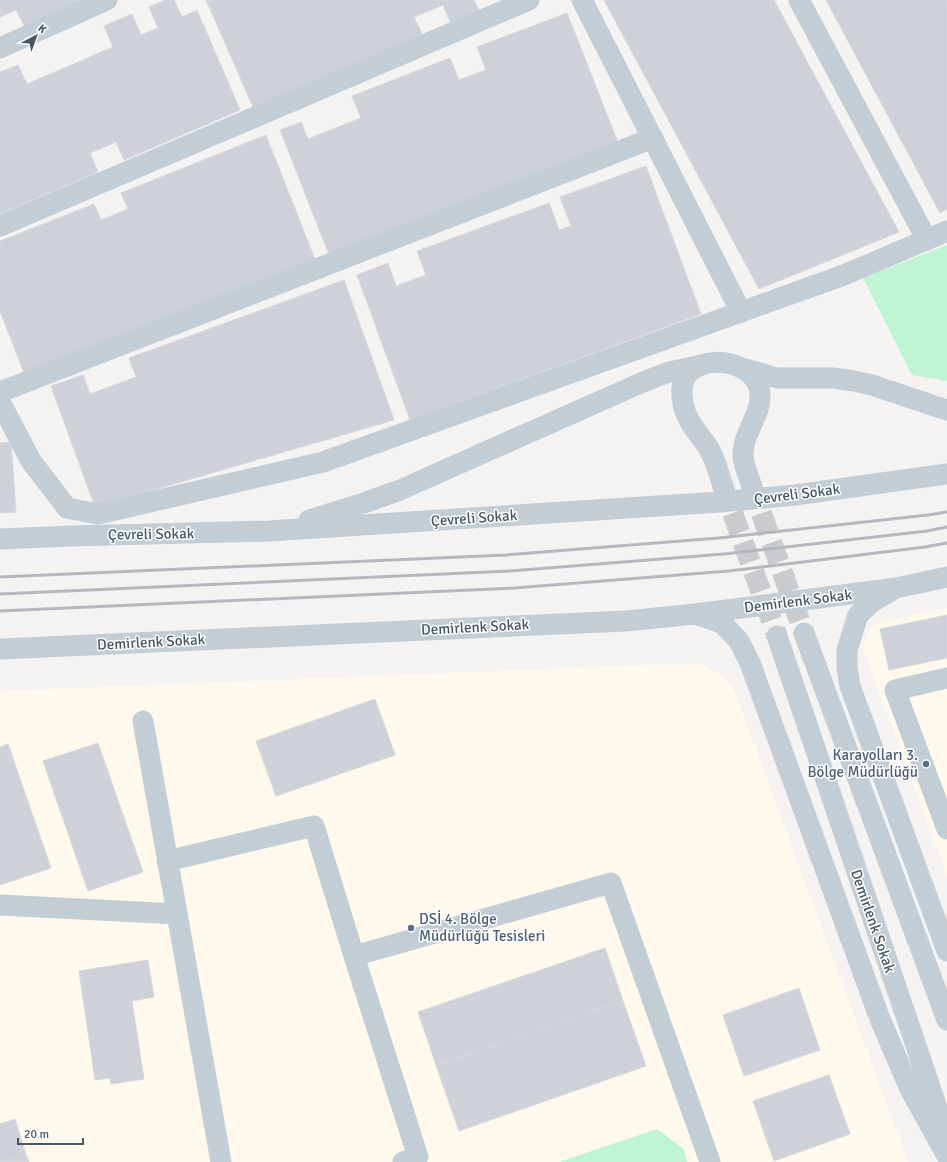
<svg xmlns="http://www.w3.org/2000/svg" width="947" height="1162" viewBox="0 0 947 1162" font-family="Signika,sans-serif">
  <rect width="100%" height="100%" fill="#f5f2f2"/>
  <g fill="#fef8ed">
    <polygon points="947,608 947,876 864,652 864,642 867,633 872,627 879,622"/>
    <polygon points="696,663 704,666 719,674 731,685 736,695 908,1162 0,1162 0,691"/>
  </g>
  <g fill="#bef4d1">
    <polygon points="947,245 947,381 912,375 863,278"/>
    <polygon points="657,1129 684,1149 687,1162 559,1162"/>
  </g>
  <g fill="#ced1d8" stroke="#d6d8de">
    <polygon points="0,0 101,0 29,35 16,10 0,17"/>
    <polygon points="165,0 174,0 182,17 197,10 240,110 124,160 116,142 90,153 98,172 0,214 0,72 18,65 27,84 113,47 104,26 132,14 141,35 158,28 149,7"/>
    <polygon points="206,0 474,0 480,12 451,24 443,5 414,17 423,36 254,109"/>
    <polygon points="604,0 774,0 899,232 759,289"/>
    <polygon points="826,0 947,0 947,209 940,213"/>
    <polygon points="567,13 619,145 330,257 280,130 301,122 308,139 361,118 352,96 450,58 459,80 486,70 477,47"/>
    <polygon points="266,135 316,262 25,375 0,311 0,241 94,204 101,220 128,209 121,193"/>
    <polygon points="646,166 701,314 410,420 357,275 388,263 396,286 426,275 417,251 549,203 559,230 571,226 560,197"/>
    <polygon points="344,280 394,420 95,507 51,386 83,375 90,394 136,377 129,358"/>
    <polygon points="11,442 16,512 0,513 0,443"/>
    <polygon points="947,615 947,658 889,670 880,629"/>
    <polygon points="375,699 395,755 276,796 256,741"/>
    <polygon points="98,743 143,872 88,891 43,761"/>
    <polygon points="8,744 51,868 0,885 0,747"/>
    <polygon points="605,948 623,1001 436,1065 418,1012"/>
    <polygon points="148,960 154,997 132,1001 144,1079 111,1084 110,1078 95,1080 79,971"/>
    <polygon points="799,988 820,1050 744,1076 723,1015"/>
    <polygon points="623,1001 646,1066 459,1131 436,1065"/>
    <polygon points="829,1075 850,1134 774,1161 753,1101"/>
    <polygon points="15,1119 26,1155 4,1162 0,1162 0,1124"/>
    <polygon points="26,1155 29,1162 4,1162"/>
  </g>
  <g fill="none" stroke-linecap="round" stroke-linejoin="round">
    <g stroke="#cacbce" stroke-width="21" stroke-dasharray="21 10" stroke-linecap="butt">
      <polyline points="722,484 777,636"/>
      <polyline points="751,484 804,633"/>
    </g>
    <g stroke="#c2cdd5" stroke-width="21">
      <polyline points="582,0 741,312"/>
      <polyline points="799,0 927,240"/>
      <polyline points="0,48 107,0"/>
      <polyline points="0,226 529,0"/>
      <polyline points="742,368 777,378 833,378 854,381 872,385 947,410"/>
      <polyline points="0,392 653,138"/>
      <polyline points="0,402 31,461 67,508 98,514 323,462 844,275 947,231"/>
      <path d="M722,483C718,471 715,458 708,447C705,442 700,437 697,432C688,421 682,408 682,393C680,352 749,354 759,388C765,411 744,430 743,452C742,462 748,474 751,484"/>
      <polyline points="309,520 364,503 400,490 643,382 669,372 702,365"/>
      <polyline points="0,539 71,536 269,531 720,502 795,495 947,474"/>
      <polyline points="891,591 872,602 858,615 847,650 847,668 850,686 947,951"/>
      <polyline points="698,615 722,623 739,641 750,663 880,1019 910,1089 947,1156"/>
      <polyline points="804,633 947,1020"/>
      <polyline points="777,636 945,1131"/>
      <polyline points="0,649 626,621 695,614 896,588 947,577"/>
      <polyline points="947,678 895,690 947,829"/>
      <polyline points="143,721 221,1162"/>
      <polyline points="167,861 314,826 354,956 611,883 710,1162"/>
      <polyline points="0,905 177,914"/>
      <polyline points="354,956 418,1157 403,1162"/>
    </g>
    <g stroke="#b4b8bd" stroke-width="3">
      <polyline points="0,577 506,555 719,538 928,515 947,512"/>
      <polyline points="0,594 510,571 724,554 927,531 947,527"/>
      <polyline points="0,611 514,588 729,571 925,547 947,543"/>
    </g>
  </g>
  <g fill="#5c6f8a" stroke="#fff" stroke-width="1.5">
    <circle cx="926" cy="764" r="4"/>
    <circle cx="411" cy="928" r="4"/>
  </g>
  <g text-anchor="middle" stroke-width="3" stroke-linejoin="round" paint-order="stroke">
    <g font-size="15" fill="#485662" stroke="#fff">
      <text transform="translate(797 494) rotate(-7)" y="5">Çevreli Sokak</text>
      <text transform="translate(474 518) rotate(-4)" y="5">Çevreli Sokak</text>
      <text transform="translate(151 534) rotate(-1)" y="5">Çevreli Sokak</text>
      <text transform="translate(798 601) rotate(-7)" y="5">Demirlenk Sokak</text>
      <text transform="translate(475 627) rotate(-3)" y="5">Demirlenk Sokak</text>
      <text transform="translate(151 642) rotate(-3)" y="5">Demirlenk Sokak</text>
      <text transform="translate(873 921) rotate(71)" y="5">Demirlenk Sokak</text>
    </g>
    <g font-size="15" fill="#4e5e75" stroke="#fff" text-anchor="end">
      <text x="918" y="760">Karayolları 3.<tspan x="918" dy="17">Bölge Müdürlüğü</tspan></text>
      <text x="419" y="924" text-anchor="start">DSİ 4. Bölge<tspan x="419" dy="17">Müdürlüğü Tesisleri</tspan></text>
    </g>
  </g>
  <g transform="translate(36 36) rotate(41)" stroke="#ffffff" stroke-width="3" paint-order="stroke">
  <path d="M0-3L7 15L0 10L-7 15Z" fill="#485662"/>
  <text y="-6" font-size="11" font-weight="bold" text-anchor="middle" fill="#485662">K</text>
  </g>
  <path d="M18 1138v6h65v-6" fill="none" stroke="#485662" stroke-width="2"/>
  <text x="24" y="1138" font-size="12" fill="#485662" stroke="#ffffff" stroke-width="3" paint-order="stroke">20 m</text>
</svg>
